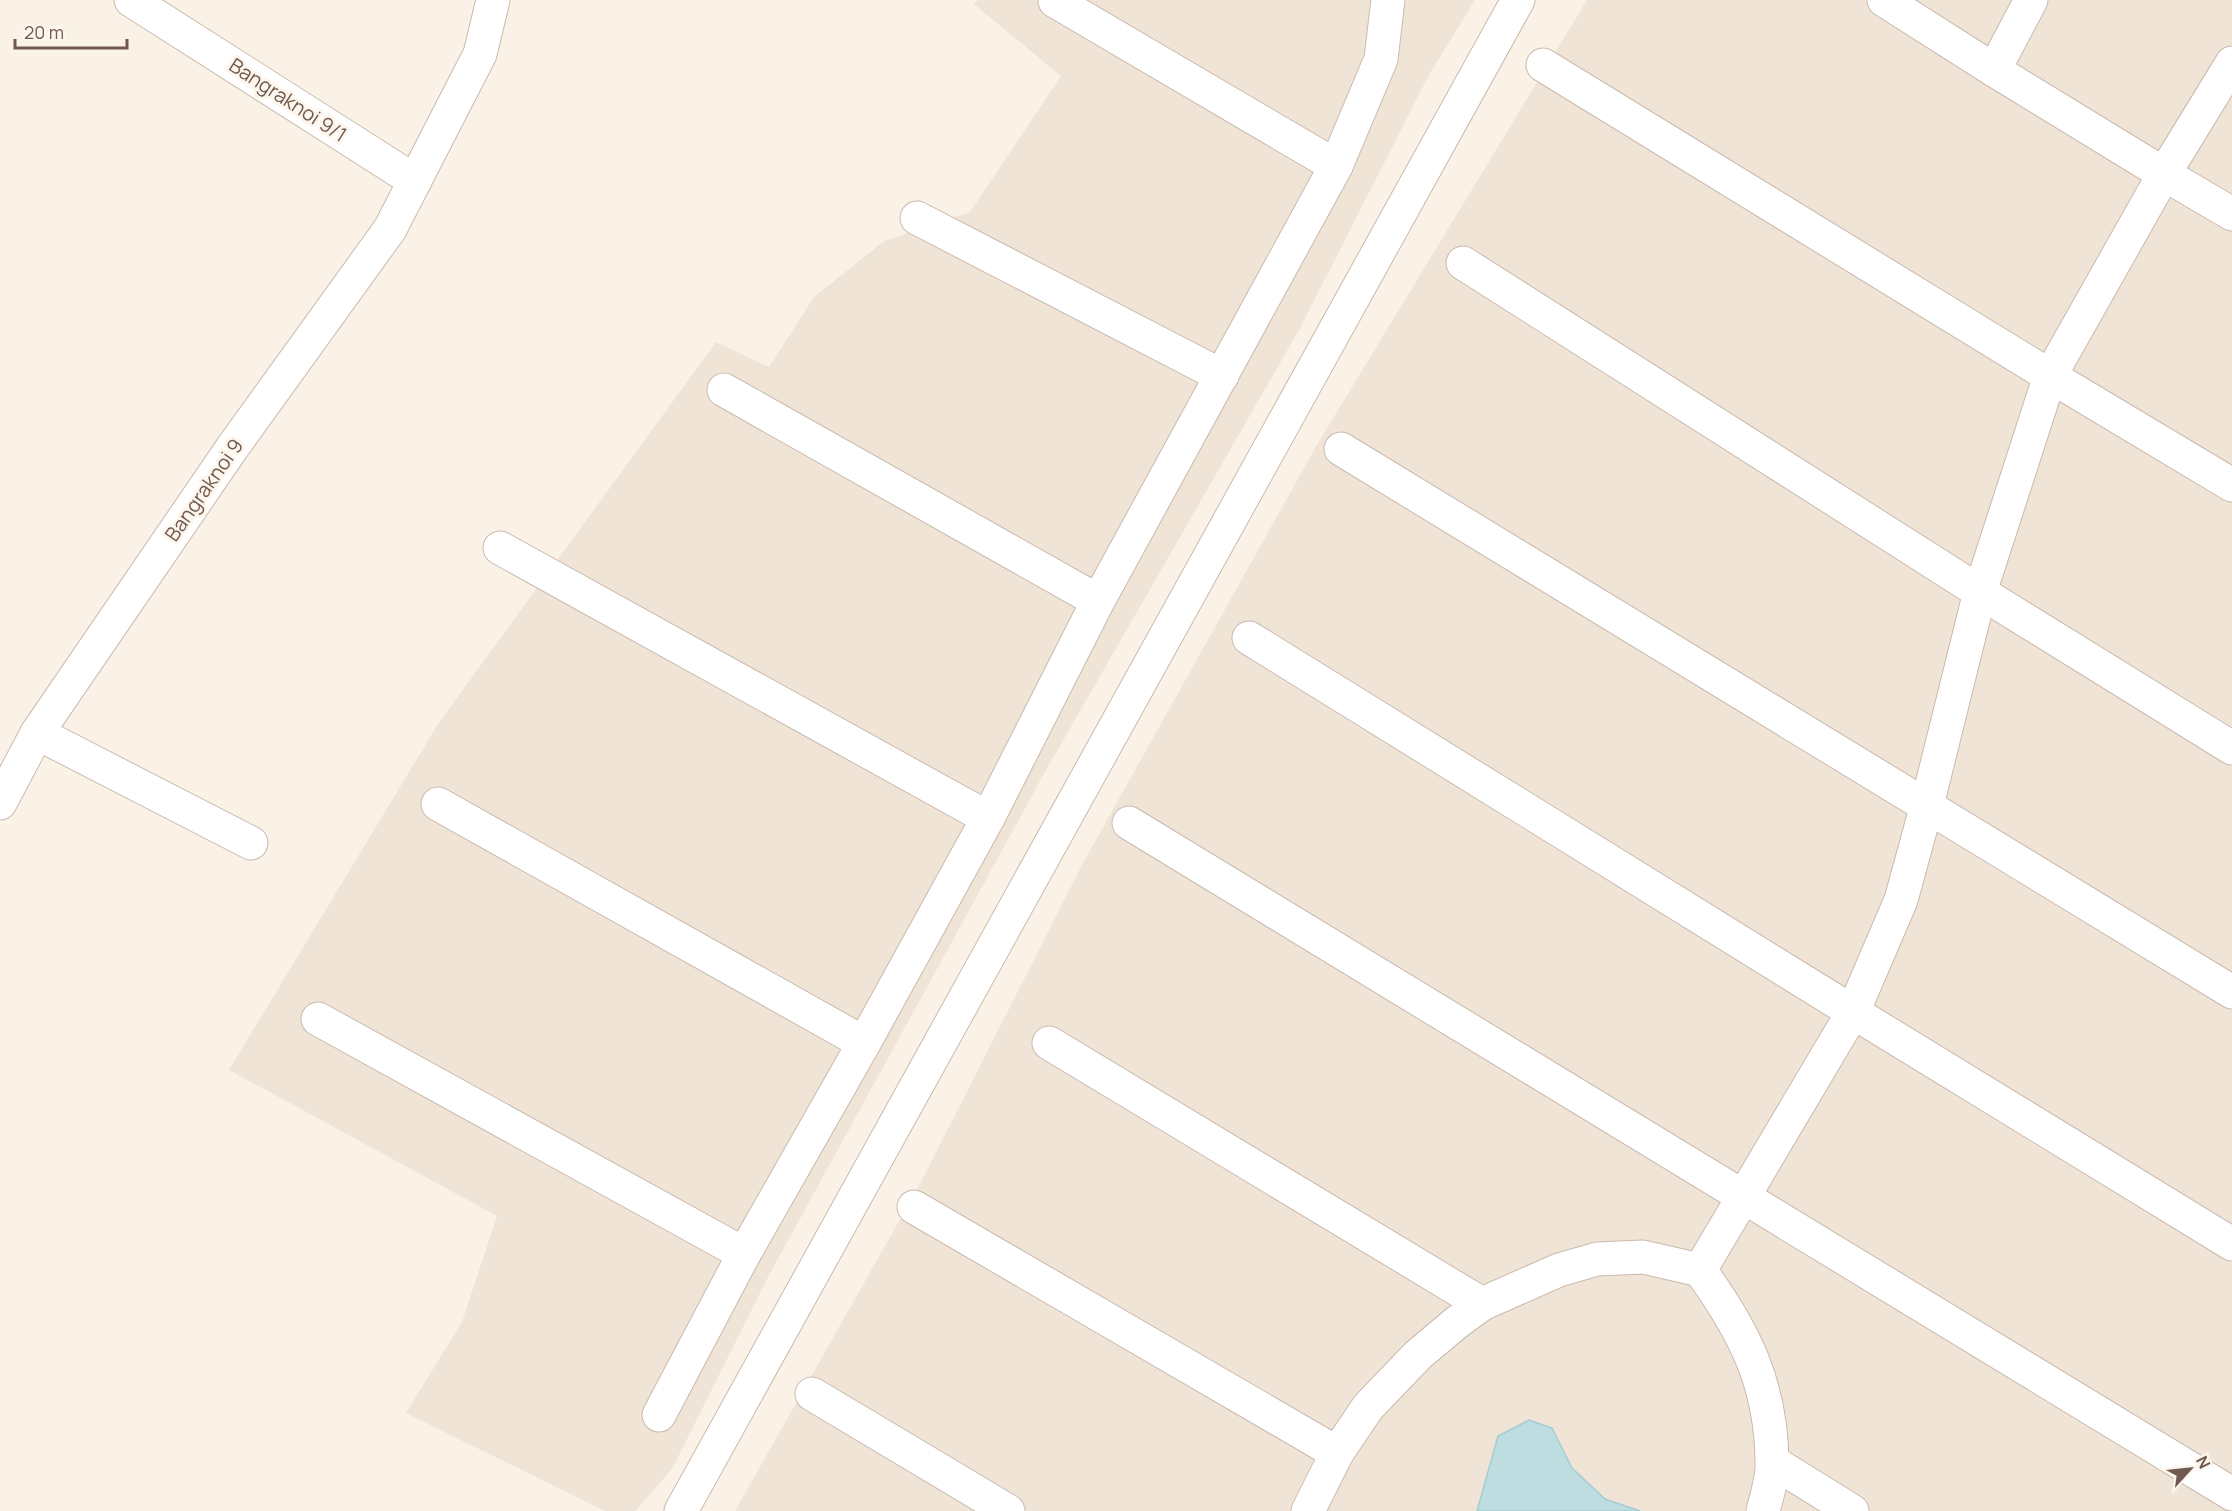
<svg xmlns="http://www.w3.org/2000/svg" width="2232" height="1511" viewBox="0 0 2232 1511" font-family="Manrope,sans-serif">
  <rect width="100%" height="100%" fill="#faf2e7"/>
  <g fill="#f0e4d6">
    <polygon points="977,0 1475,0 1429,75 1299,330 1045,772 768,1277 672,1469 635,1511 605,1511 406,1413 462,1322 497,1216 229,1070 438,724 716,342 769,367 814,297 884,241 970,212 1061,76 974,4"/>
    <polygon points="1587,0 2232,0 2232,1511 735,1511 920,1184 1083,863 1318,443"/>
  </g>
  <polygon fill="#bedde1" stroke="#a5ccd1" stroke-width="1.5" points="1529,1420 1552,1428 1572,1468 1605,1499 1640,1511 1477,1511 1498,1436"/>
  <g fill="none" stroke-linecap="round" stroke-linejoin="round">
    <defs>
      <g id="minor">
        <polyline points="131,0 415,181"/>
        <polyline points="1055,1 1336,166"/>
        <polyline points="2232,63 2164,174 2232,214"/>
        <polyline points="1543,65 2050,376 2232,485"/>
        <polyline points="1994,70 2031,0"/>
        <polyline points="917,218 1222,376"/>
        <polyline points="1463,263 1980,592 2232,748"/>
        <polyline points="724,390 1098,601"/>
        <polyline points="1341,449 2232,992"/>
        <polyline points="500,548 988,818"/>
        <polyline points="1249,638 1853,1012 2232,1244"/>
        <polyline points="37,733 251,843"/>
        <polyline points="0,803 37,733 232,448 390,229 480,54 493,0"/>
        <polyline points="438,804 864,1043"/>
        <polyline points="1129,823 2232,1494"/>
        <polyline points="318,1019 744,1254"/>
        <polyline points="1049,1043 1482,1304"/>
        <polyline points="914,1207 1337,1453"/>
        <polyline points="1700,1270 1853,1012 1901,900 1927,805 1980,592 2050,376 2164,174 1994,70 1884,0"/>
        <polyline points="812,1394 1008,1511"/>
        <polyline points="659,1415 744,1254 864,1043 988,818 1098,601 1336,166 1381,59 1388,0"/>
        <polyline points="1773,1462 1852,1511"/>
        <polyline points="681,1511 1518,0"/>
        <path d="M1308,1511L1337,1453L1368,1407L1418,1355L1456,1323L1482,1304L1559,1270L1597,1259L1643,1257L1700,1270C1744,1331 1771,1383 1772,1461C1773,1478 1767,1495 1763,1511"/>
      </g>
    </defs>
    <use href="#minor" stroke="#cabaae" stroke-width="35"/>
    <use href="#minor" stroke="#fff" stroke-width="33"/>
  </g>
  <g text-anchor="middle" stroke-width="6" stroke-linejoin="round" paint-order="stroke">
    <g font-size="20" fill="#70594f" stroke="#fdf6ed">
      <text transform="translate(288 100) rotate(33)" y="7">Bangraknoi 9/1</text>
      <text transform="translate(204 490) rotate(-55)" y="7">Bangraknoi 9</text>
    </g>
  </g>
  <g transform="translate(2190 1469) rotate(63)" stroke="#fdf6ed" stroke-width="4.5" paint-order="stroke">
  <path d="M0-4.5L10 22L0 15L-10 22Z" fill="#70594f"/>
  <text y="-9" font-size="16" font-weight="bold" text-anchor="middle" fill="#70594f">N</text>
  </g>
  <path d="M15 39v9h112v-9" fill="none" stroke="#70594f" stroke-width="3"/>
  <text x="24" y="39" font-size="18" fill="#70594f" stroke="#fdf6ed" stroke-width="4.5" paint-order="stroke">20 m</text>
</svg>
